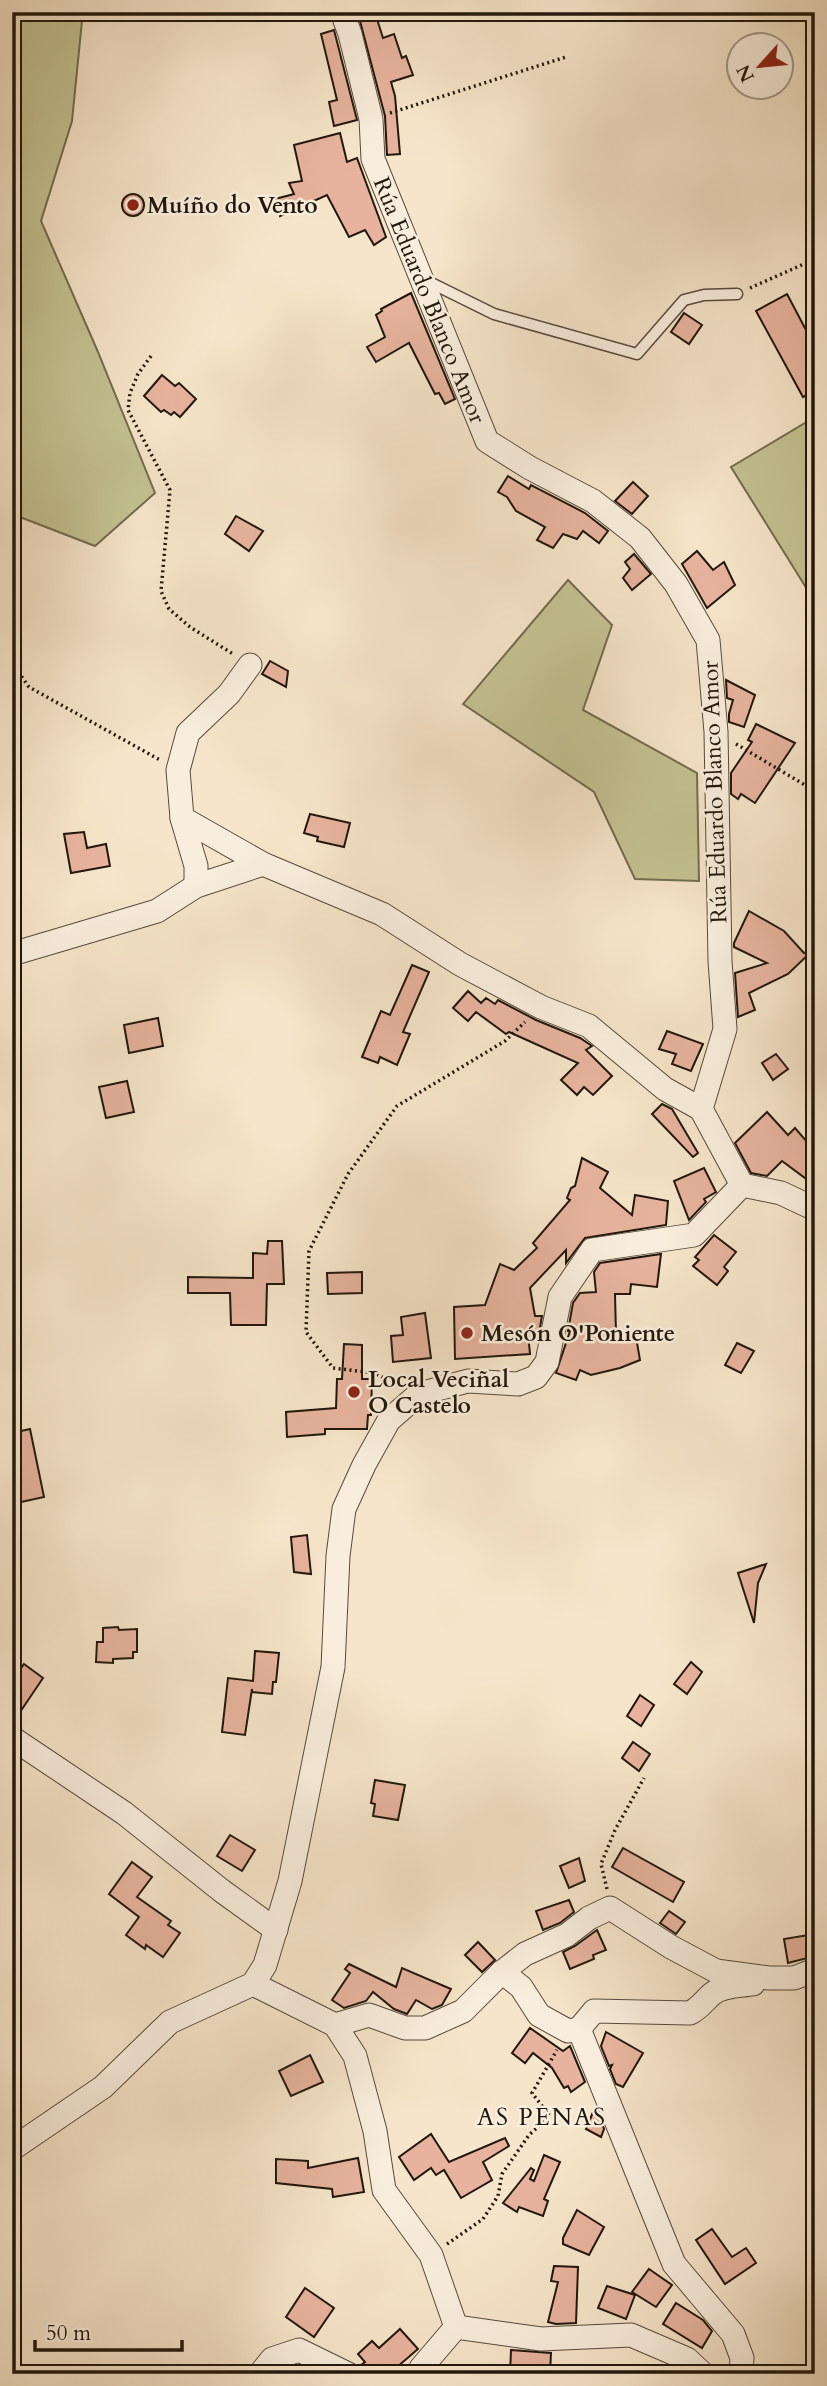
<svg xmlns="http://www.w3.org/2000/svg" width="827" height="2386" viewBox="0 0 827 2386" font-family="Cardo,serif">
  <rect width="100%" height="100%" fill="#f6e5ca"/>
  <filter id="stains"><feTurbulence type="fractalNoise" baseFrequency=".00286" numOctaves="4"/><feColorMatrix values="0 0 0 0 .2 0 0 0 0 .09 0 0 0 0 .02 0 0 0 .5 -.17"/></filter>
  <radialGradient id="worn" r=".72"><stop offset=".6" stop-color="#630" stop-opacity="0"/><stop offset="1" stop-color="#630" stop-opacity=".3"/></radialGradient>
  <g fill="#c4c292" stroke="#736c4f" stroke-width="2">
    <polygon points="12,12 145,12 148,18 82,21 72,121 41,221 98,352 155,493 95,546 12,514"/>
    <polygon points="815,417 815,602 731,467"/>
    <polygon points="568,580 612,625 583,710 697,773 699,881 635,879 594,792 463,704"/>
  </g>
  <g fill="#e7b39e" stroke="#22170c" stroke-width="2">
    <polygon points="376,16 383,38 394,34 402,58 406,56 413,75 391,82 395,96 400,154 387,155 385,116 360,21"/>
    <polygon points="334,30 357,120 334,126 329,102 337,100 321,34"/>
    <polygon points="340,133 347,162 357,158 386,237 374,245 365,230 349,237 327,195 280,216 275,199 294,194 289,183 302,181 294,145"/>
    <circle cx="133" cy="205" r="11"/>
    <polygon points="411,293 455,399 445,404 439,393 435,394 409,343 376,362 367,347 385,337 376,315 382,311 381,309"/>
    <polygon points="787,294 815,347 815,390 803,397 756,311"/>
    <polygon points="684,313 702,325 689,344 671,332"/>
    <polygon points="162,375 175,386 179,383 196,399 180,417 174,412 171,415 164,410 161,412 144,396"/>
    <polygon points="508,476 529,489 531,485 585,513 608,531 599,543 583,531 577,539 563,534 553,548 537,540 545,527 516,511 507,497 498,492"/>
    <polygon points="633,482 648,496 632,514 615,501"/>
    <polygon points="236,516 263,531 249,551 225,534"/>
    <polygon points="697,551 713,570 724,562 735,585 707,608 682,564"/>
    <polygon points="634,554 651,574 632,590 623,578 630,569 625,562"/>
    <polygon points="270,661 288,671 286,687 262,674"/>
    <polygon points="726,680 755,695 744,727 729,722 729,714 733,700 727,698"/>
    <polygon points="756,724 795,743 755,803 741,794 738,799 731,794 731,773 752,742 748,740"/>
    <polygon points="310,814 350,823 344,847 317,841 318,837 304,833"/>
    <polygon points="84,832 87,848 106,844 110,866 71,873 64,834"/>
    <polygon points="749,911 784,931 804,953 813,950 788,974 749,993 755,1010 738,1017 735,973 767,963 734,947 734,943"/>
    <polygon points="412,965 429,972 403,1032 410,1034 397,1065 380,1057 378,1063 362,1057 381,1011 390,1015"/>
    <polygon points="468,991 481,1003 486,998 495,1004 498,1000 536,1020 580,1038 592,1046 586,1050 612,1076 593,1095 584,1087 577,1095 561,1080 578,1063 509,1032 506,1034 476,1012 468,1021 453,1008"/>
    <polygon points="158,1018 163,1046 129,1053 124,1025"/>
    <polygon points="667,1031 703,1044 691,1071 672,1064 676,1054 659,1049"/>
    <polygon points="776,1054 788,1069 773,1080 762,1063"/>
    <polygon points="127,1081 134,1112 106,1118 99,1087"/>
    <polygon points="662,1104 672,1109 698,1153 693,1157 652,1114"/>
    <polygon points="767,1112 788,1135 795,1128 815,1151 815,1164 805,1178 782,1161 767,1176 751,1173 735,1143"/>
    <polygon points="582,1158 608,1172 600,1188 632,1215 635,1195 668,1201 666,1225 585,1238 566,1263 566,1250 530,1288 535,1316 542,1316 539,1333 528,1333 530,1354 455,1359 454,1307 485,1305 500,1264 514,1270 537,1248 533,1243 570,1200 567,1198 571,1188 575,1186"/>
    <polygon points="704,1168 716,1192 704,1199 706,1202 689,1220 674,1181"/>
    <polygon points="714,1235 736,1252 724,1267 728,1271 717,1285 693,1266 699,1260 695,1257"/>
    <polygon points="268,1241 282,1241 284,1284 267,1284 266,1325 231,1325 230,1293 188,1293 188,1277 253,1278 253,1253 267,1254"/>
    <polygon points="661,1254 657,1287 631,1284 630,1294 615,1294 616,1334 635,1331 640,1360 620,1368 591,1375 580,1370 576,1380 556,1373 570,1331 568,1331 573,1303 580,1293 596,1292 594,1272 600,1263"/>
    <polygon points="362,1272 362,1293 328,1294 327,1273"/>
    <polygon points="425,1313 431,1358 393,1362 391,1336 403,1335 401,1317"/>
    <polygon points="737,1343 754,1351 741,1373 725,1365"/>
    <polygon points="344,1344 362,1345 362,1379 372,1379 371,1415 368,1415 367,1429 325,1429 325,1434 287,1437 286,1412 336,1408 337,1379 342,1379"/>
    <polygon points="30,1429 44,1497 12,1504 12,1433"/>
    <polygon points="307,1535 311,1574 294,1572 291,1537"/>
    <polygon points="766,1564 758,1583 754,1623 738,1573"/>
    <polygon points="118,1627 119,1630 137,1629 137,1652 133,1652 133,1658 113,1659 113,1663 96,1662 97,1642 103,1642 103,1628"/>
    <polygon points="255,1651 279,1653 276,1682 273,1682 272,1694 252,1692 252,1689 245,1735 222,1732 228,1678 253,1681"/>
    <polygon points="691,1662 702,1672 687,1694 674,1684"/>
    <polygon points="24,1664 43,1678 12,1724 12,1681"/>
    <polygon points="640,1695 654,1705 641,1726 627,1716"/>
    <polygon points="633,1742 650,1754 639,1771 622,1758"/>
    <polygon points="375,1780 405,1785 398,1820 373,1816 375,1804 371,1803"/>
    <polygon points="230,1835 255,1850 242,1871 217,1856"/>
    <polygon points="623,1848 684,1882 673,1902 612,1867"/>
    <polygon points="579,1858 585,1881 569,1888 560,1866"/>
    <polygon points="132,1862 152,1877 137,1897 171,1921 168,1925 180,1933 163,1957 146,1945 145,1949 126,1935 139,1917 109,1894"/>
    <polygon points="569,1900 574,1912 560,1923 543,1930 536,1911"/>
    <polygon points="669,1911 685,1922 676,1934 660,1923"/>
    <polygon points="597,1930 606,1950 593,1955 594,1959 570,1969 563,1952 575,1946"/>
    <polygon points="815,1934 815,1956 788,1963 784,1939"/>
    <polygon points="478,1942 495,1960 482,1972 465,1955"/>
    <polygon points="349,1964 396,1987 402,1968 451,1989 442,2005 432,2009 416,2000 407,2014 394,2009 373,1992 366,2001 344,2008 332,2000 350,1973 345,1969"/>
    <polygon points="530,2028 563,2051 570,2046 585,2082 571,2092 568,2086 564,2088 552,2068 533,2053 525,2063 512,2053"/>
    <polygon points="606,2032 643,2053 623,2087 616,2084 610,2069 612,2065 609,2066 601,2046"/>
    <polygon points="310,2055 323,2082 291,2096 279,2071"/>
    <polygon points="593,2112 599,2116 604,2129 601,2137 586,2129"/>
    <polygon points="431,2134 449,2162 505,2138 509,2146 483,2162 492,2180 461,2198 444,2170 436,2175 431,2168 414,2180 399,2157"/>
    <polygon points="544,2155 560,2162 544,2199 548,2201 543,2216 519,2207 517,2212 503,2203 531,2168 534,2170 530,2179 534,2181"/>
    <polygon points="358,2158 364,2192 333,2197 332,2189 276,2183 276,2159 308,2161 308,2168"/>
    <polygon points="577,2210 604,2227 589,2255 563,2244 563,2238"/>
    <polygon points="712,2229 732,2257 746,2248 756,2263 725,2284 696,2240"/>
    <polygon points="554,2266 578,2267 576,2323 556,2324 548,2322 558,2282 551,2281"/>
    <polygon points="649,2269 672,2285 656,2307 632,2292"/>
    <polygon points="607,2286 635,2295 626,2319 598,2308"/>
    <polygon points="305,2288 334,2308 314,2337 286,2317"/>
    <polygon points="676,2303 703,2320 712,2331 702,2348 663,2324"/>
    <polygon points="400,2329 418,2349 389,2374 362,2374 360,2366 365,2362 358,2354 372,2341 379,2348"/>
    <polygon points="511,2350 551,2353 550,2374 510,2374"/>
  </g>
  <g fill="none" stroke-linecap="round" stroke-linejoin="round">
    <defs>
      <polyline id="lane" points="425,280 494,314 637,354 684,300 704,295 737,294"/>
      <g id="street">
        <polyline points="342,12 350,34 371,119 373,159 487,441 530,468 593,501 640,538 676,584 708,640 716,732 720,961 725,1029 701,1109 742,1185"/>
        <polyline points="250,665 229,694 188,733 178,770 182,818 263,864"/>
        <polyline points="182,818 196,866 196,886"/>
        <polyline points="12,954 157,911 196,886 263,864 382,914 460,964 541,1007 589,1026 665,1089 701,1109"/>
        <polyline points="742,1185 781,1193 815,1209"/>
        <polyline points="12,1738 124,1813 222,1891 276,1930"/>
        <path d="M502,1972L521,1987L539,2015L568,2031L579,2029L594,2011L690,2013C700,2008 704,2001 712,1994C723,1985 740,1986 753,1984"/>
        <polyline points="253,1984 335,2025 355,2056 375,2131 384,2190 431,2255 456,2327 541,2339 631,2335 687,2359 703,2374"/>
        <polyline points="335,2025 369,2015 405,2028 425,2028 463,2011 502,1972 525,1954 567,1935 589,1918 610,1908 671,1947 716,1971 769,1978 794,1978 815,1970"/>
        <polyline points="579,2029 674,2264 733,2334 742,2358 741,2374"/>
        <polyline points="12,2149 103,2087 170,2022 253,1984 265,1965 290,1881 333,1667 338,1556 344,1509 364,1465 389,1420 419,1394 468,1381 518,1384 536,1377 547,1362 560,1297 592,1250 694,1235 742,1185"/>
        <polyline points="260,2374 272,2359 299,2350 348,2374"/>
        <polyline points="419,2374 421,2368 456,2327"/>
      </g>
    </defs>
    <use href="#lane" stroke="#574a3c" stroke-width="13"/>
    <use href="#street" stroke="#574a3c" stroke-width="25"/>
    <g stroke="#22170c" stroke-width="3.5" stroke-dasharray="2 3.5" stroke-linecap="butt">
      <polyline points="390,113 566,57"/>
      <polyline points="750,288 815,259"/>
      <polyline points="151,356 138,374 130,393 128,410 170,490 161,591 169,609 190,627 233,654"/>
      <polyline points="12,663 29,687 160,760"/>
      <polyline points="736,744 815,791"/>
      <polyline points="398,1385 374,1373 333,1368 306,1332 309,1251 348,1174 397,1106 505,1041 525,1022"/>
      <polyline points="607,1889 601,1864 615,1830 644,1778"/>
      <polyline points="447,2244 483,2219 498,2196 502,2174 529,2135 550,2116 532,2093 557,2050"/>
    </g>
    <use href="#lane" stroke="#f9eedd" stroke-width="10"/>
    <use href="#street" stroke="#f9eedd" stroke-width="23"/>
  </g>
  <g fill="#8f2418" stroke="#f9eedd" stroke-width="2.5">
    <circle cx="133" cy="205" r="7"/>
    <circle cx="467" cy="1333" r="7"/>
    <circle cx="354" cy="1392" r="7"/>
  </g>
  <g text-anchor="middle" stroke-width="5" stroke-linejoin="round" paint-order="stroke">
    <g font-size="23" font-weight="bold" fill="#22170c" stroke="#f9eedd" text-anchor="start">
      <text x="147" y="213">Muíño do Vento</text>
      <text x="481" y="1341">Mesón O'Poniente</text>
      <text x="368" y="1387">Local Veciñal<tspan x="368" dy="26">O Castelo</tspan></text>
    </g>
    <g font-size="23" fill="#22170c" stroke="#f9eedd">
      <text transform="translate(430 300) rotate(68)" y="8">Rúa Eduardo Blanco Amor</text>
      <text transform="translate(714 792) rotate(-92)" y="8">Rúa Eduardo Blanco Amor</text>
    </g>
    <g font-size="24" letter-spacing="2" fill="#22170c" stroke="#f9eedd">
      <text x="542" y="2125">AS PENAS</text>
    </g>
  </g>
  <rect width="827" height="2386" fill="none" stroke="#f6e5ca" stroke-width="42"/>
  <rect x="14" y="14" width="799" height="2358" fill="none" stroke="#22170c" stroke-width="3.5"/>
  <rect x="21" y="21" width="785" height="2344" fill="none" stroke="#22170c" stroke-width="2"/>
  <g transform="translate(760 66) rotate(243)"><circle r="33" fill="#f9eedd" stroke="#a39889" stroke-width="2"/>
  <path d="M0-5L12 26L0 18L-12 26Z" fill="#8f2418"/>
  <text y="-10" font-size="19" font-weight="bold" text-anchor="middle" fill="#22170c">N</text>
  </g>
  <path d="M35 2340v10h147v-10" fill="none" stroke="#22170c" stroke-width="3.5"/>
  <text x="46" y="2340" font-size="21" fill="#22170c" stroke="#f9eedd" stroke-width="5" paint-order="stroke">50 m</text>
  <rect width="100%" height="100%" filter="url(#stains)"/>
  <rect width="100%" height="100%" fill="url(#worn)"/>
</svg>
